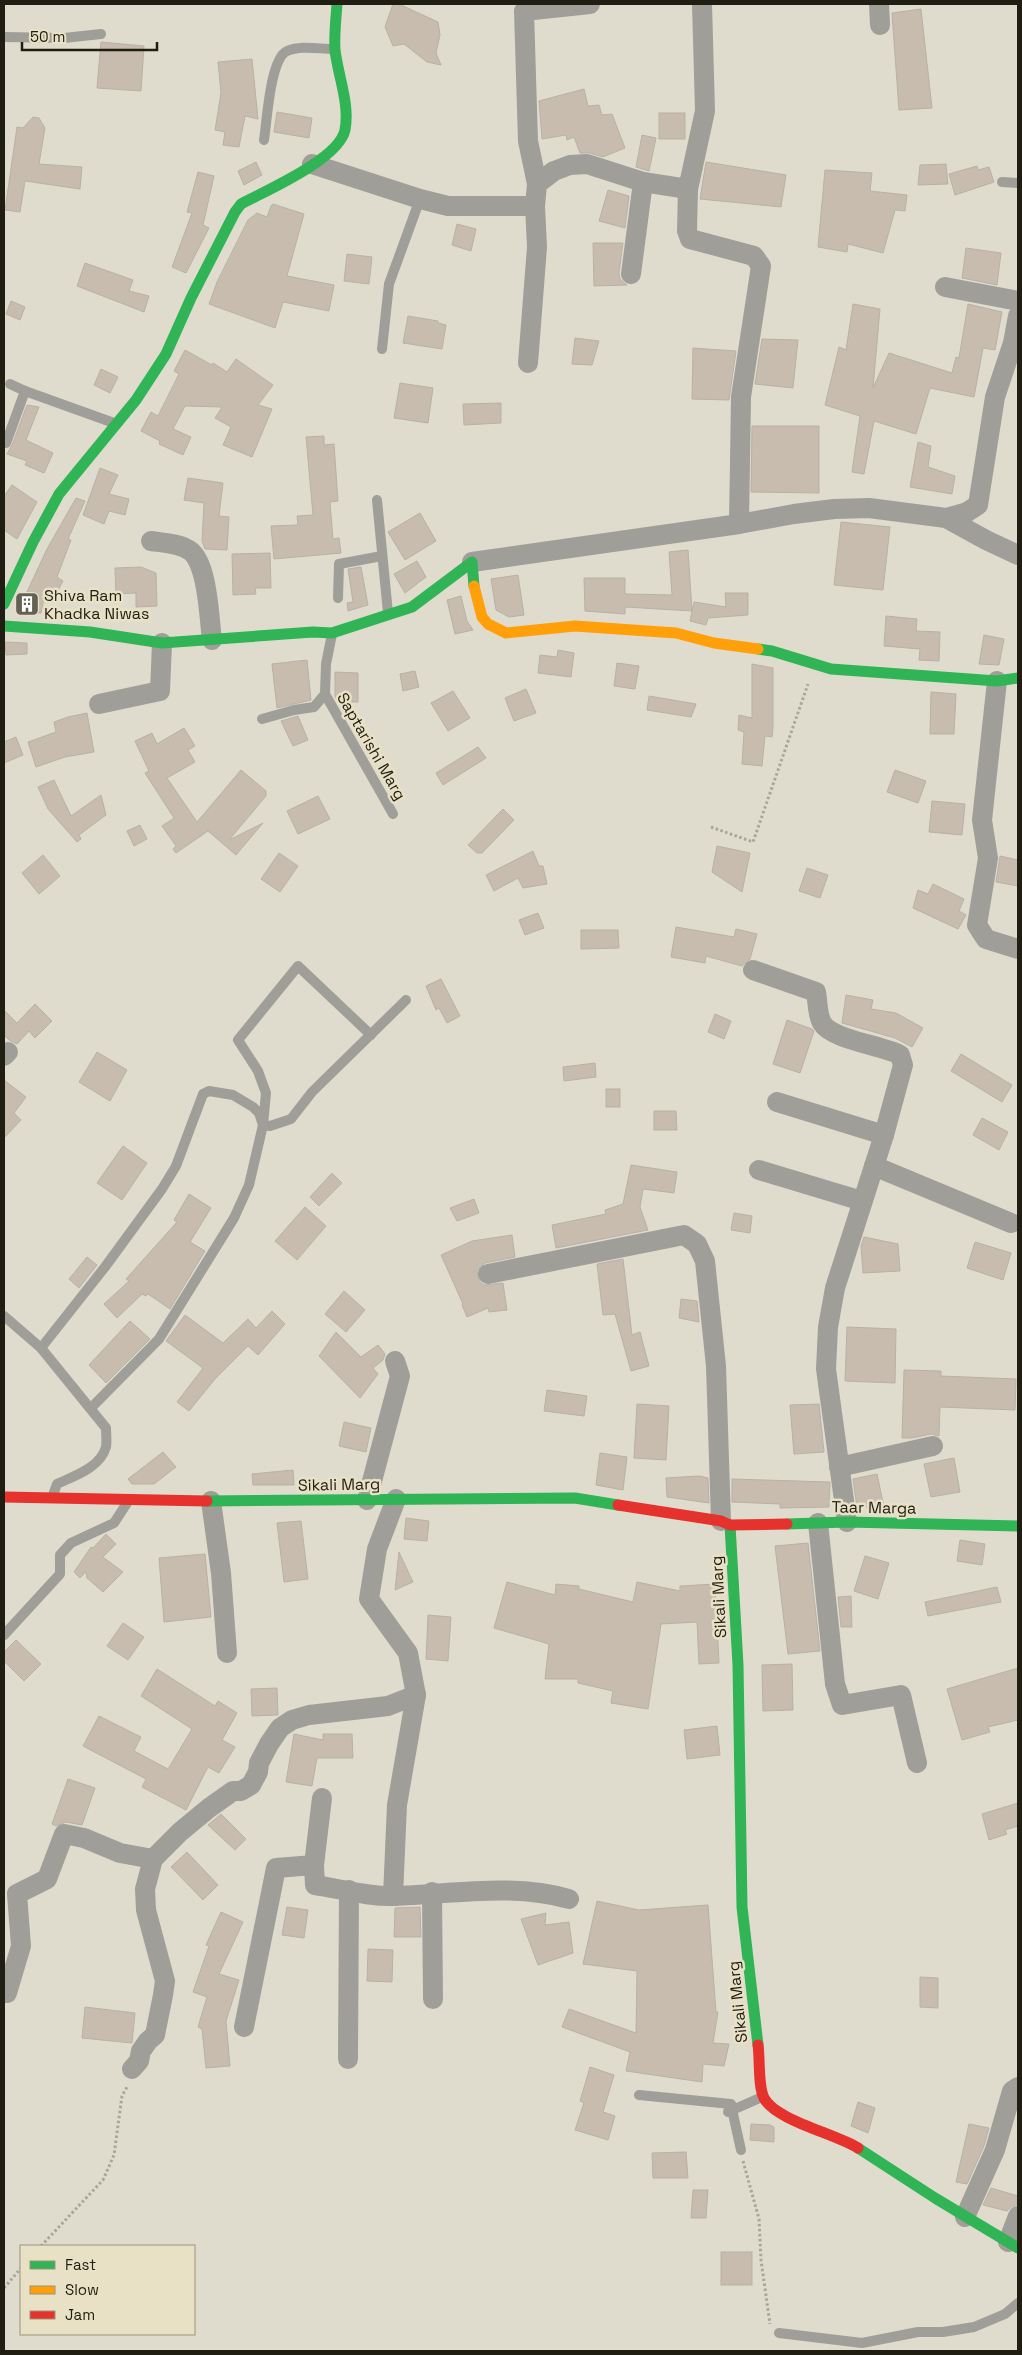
<svg xmlns="http://www.w3.org/2000/svg" width="1022" height="2355" viewBox="0 0 1022 2355" font-family="'Space Grotesk',sans-serif">
  <rect width="100%" height="100%" fill="#e0dccd"/>
  <g fill="#c7bcae" stroke="#b7b1a7">
    <polygon points="393,4 399,4 438,22 440,35 436,53 441,65 427,62 404,44 393,46 385,27"/>
    <polygon points="921,9 932,108 899,110 892,13"/>
    <polygon points="101,42 144,46 141,91 97,88"/>
    <polygon points="252,59 258,119 245,116 239,147 223,145 225,132 215,130 221,93 218,62"/>
    <polygon points="584,89 588,106 599,105 602,115 612,114 625,148 603,157 590,153 580,153 574,137 567,140 566,135 542,139 539,101"/>
    <polygon points="277,112 312,118 309,138 274,132"/>
    <rect x="659" y="113" width="26" height="26"/>
    <polygon points="33,117 39,118 45,128 39,164 82,167 80,189 25,181 20,212 5,210 17,127 23,128"/>
    <polygon points="642,135 656,138 649,171 636,167"/>
    <polygon points="256,162 262,175 244,185 238,171"/>
    <polygon points="706,162 786,175 781,207 700,199"/>
    <polygon points="946,164 948,184 918,185 920,165"/>
    <polygon points="977,166 978,170 989,167 994,182 955,195 949,174"/>
    <polygon points="825,170 872,173 870,191 907,195 905,211 895,210 883,253 848,244 847,252 818,247"/>
    <polygon points="198,172 214,176 203,225 209,228 186,273 172,267 192,213 187,212"/>
    <polygon points="608,190 629,196 625,228 599,221"/>
    <polygon points="273,204 304,214 287,276 334,285 329,311 283,302 275,328 209,304 217,282 248,220 257,213 267,217 271,206"/>
    <polygon points="457,224 476,229 471,251 452,245"/>
    <polygon points="593,243 623,243 619,273 620,279 627,285 594,286"/>
    <polygon points="966,248 1001,253 997,285 962,278"/>
    <polygon points="347,254 372,257 369,284 344,281"/>
    <polygon points="85,263 133,280 129,291 149,296 144,312 77,286"/>
    <polygon points="11,301 25,307 20,320 6,314"/>
    <polygon points="853,304 880,309 873,388 889,353 952,373 956,357 959,358 968,304 1002,312 995,350 983,348 974,397 930,388 916,434 874,421 864,474 852,472 860,416 825,405 839,347 846,350"/>
    <polygon points="408,316 438,321 438,323 446,325 442,349 403,343"/>
    <polygon points="575,338 599,341 592,365 572,364"/>
    <polygon points="762,339 798,340 793,388 755,384"/>
    <polygon points="693,348 736,351 729,400 692,399"/>
    <polygon points="185,350 212,365 213,363 227,372 236,359 273,385 258,405 272,409 252,457 223,445 231,427 215,418 222,407 185,406 173,429 191,437 183,455 159,444 160,441 141,431 151,412 158,416 179,374 174,371"/>
    <polygon points="101,369 118,377 110,393 94,385"/>
    <polygon points="400,383 433,388 428,423 394,418"/>
    <polygon points="501,403 501,423 464,425 463,404"/>
    <polygon points="27,405 39,407 26,440 53,453 44,473 25,465 27,461 7,454 12,445"/>
    <polygon points="752,426 819,426 819,493 751,492"/>
    <polygon points="324,436 324,445 334,444 338,501 330,502 333,539 339,538 341,553 274,559 271,526 298,525 297,516 313,515 306,437"/>
    <polygon points="918,442 931,446 928,467 955,476 952,494 910,487"/>
    <polygon points="100,468 118,475 109,494 129,499 125,515 109,511 104,524 83,515"/>
    <polygon points="188,478 223,483 219,516 229,517 227,550 205,549 202,541 204,503 184,500"/>
    <polygon points="12,485 37,502 17,539 4,530 4,496"/>
    <polygon points="76,498 85,501 68,539 71,540 57,577 63,581 56,594 46,589 41,613 18,611 47,549"/>
    <polygon points="420,513 436,541 405,560 388,532"/>
    <polygon points="841,522 890,527 883,590 834,585"/>
    <polygon points="688,550 692,611 694,602 726,607 725,593 748,593 748,615 708,618 706,625 690,621 692,611 625,607 625,614 585,611 584,578 625,578 625,594 672,595 669,552"/>
    <polygon points="270,553 271,588 255,588 256,594 233,595 232,554"/>
    <polygon points="417,561 426,577 405,593 394,574"/>
    <polygon points="141,567 156,573 157,606 136,607 136,593 116,594 115,568"/>
    <polygon points="361,567 368,605 348,611 347,603 353,602 348,569"/>
    <polygon points="518,575 524,615 509,617 496,610 491,579"/>
    <polygon points="461,596 467,621 473,630 455,634 447,600"/>
    <polygon points="886,616 917,619 916,631 940,632 939,661 919,660 920,649 884,646"/>
    <polygon points="984,635 1004,639 999,665 979,664"/>
    <polygon points="5,642 27,643 27,654 6,655"/>
    <polygon points="558,650 574,653 571,677 538,673 540,655 557,657"/>
    <polygon points="307,660 311,700 277,708 272,664"/>
    <polygon points="617,663 639,666 635,689 614,686"/>
    <polygon points="752,664 773,668 773,728 772,737 765,736 762,766 742,764 744,732 738,730 739,715 752,718"/>
    <polygon points="415,671 419,687 403,691 400,674"/>
    <polygon points="335,672 358,673 358,702 338,702 335,697"/>
    <polygon points="526,689 536,713 514,721 505,698"/>
    <polygon points="453,691 470,718 448,731 431,703"/>
    <polygon points="931,692 956,694 954,734 930,734"/>
    <polygon points="649,696 696,704 691,717 647,710"/>
    <polygon points="87,713 94,752 65,757 36,767 28,742 56,732 54,722 68,717"/>
    <polygon points="298,716 308,740 293,746 281,721"/>
    <polygon points="184,728 195,746 188,750 195,762 167,778 197,822 241,770 266,791 266,796 229,840 263,823 236,855 208,831 176,853 173,849 176,846 162,826 174,818 145,773 149,771 135,741 152,733 157,744"/>
    <polygon points="16,737 23,755 4,763 4,742"/>
    <polygon points="478,747 486,758 443,785 436,773"/>
    <polygon points="895,770 926,781 918,803 887,792"/>
    <polygon points="54,780 71,816 101,795 106,815 79,835 81,839 77,842 48,809 38,787"/>
    <polygon points="318,796 330,819 298,834 287,811"/>
    <polygon points="932,801 965,804 962,835 929,832"/>
    <polygon points="503,809 514,820 482,853 477,853 468,845"/>
    <polygon points="140,825 147,839 134,846 127,831"/>
    <polygon points="717,846 750,853 742,892 712,872"/>
    <polygon points="533,851 539,866 543,866 547,884 523,888 518,878 494,891 486,875"/>
    <polygon points="279,853 298,866 280,892 261,879"/>
    <polygon points="43,855 60,876 39,894 22,873"/>
    <polygon points="1000,856 1018,860 1018,886 996,882"/>
    <polygon points="807,868 828,875 820,898 799,891"/>
    <polygon points="933,884 964,899 959,911 966,915 958,929 913,908 918,890 928,894"/>
    <polygon points="538,913 544,928 525,935 519,920"/>
    <polygon points="676,927 734,937 736,929 757,934 750,959 742,966 706,956 705,963 671,957"/>
    <polygon points="581,930 618,930 619,948 581,949"/>
    <polygon points="441,979 460,1016 447,1023 439,1008 436,1010 426,986"/>
    <polygon points="846,995 873,1000 871,1009 896,1013 923,1028 912,1047 895,1038 842,1023"/>
    <polygon points="35,1004 52,1021 35,1038 29,1031 17,1044 9,1040 4,1035 4,1010 17,1023"/>
    <polygon points="715,1014 731,1021 724,1039 708,1032"/>
    <polygon points="787,1020 812,1029 814,1031 800,1073 773,1064"/>
    <polygon points="97,1052 127,1070 110,1101 79,1082"/>
    <polygon points="961,1054 1012,1085 1002,1102 951,1071"/>
    <polygon points="595,1063 596,1077 564,1081 563,1067"/>
    <polygon points="4,1080 26,1097 14,1113 21,1120 4,1138"/>
    <rect x="606" y="1089" width="14" height="18"/>
    <polygon points="654,1111 676,1111 677,1130 654,1130"/>
    <polygon points="982,1118 1008,1132 999,1150 973,1135"/>
    <polygon points="123,1146 147,1163 122,1200 97,1183"/>
    <polygon points="631,1165 677,1172 674,1193 643,1189 640,1207 648,1230 556,1248 552,1225 606,1214 605,1210 623,1204"/>
    <polygon points="332,1173 342,1183 319,1206 310,1197"/>
    <polygon points="189,1194 211,1208 190,1242 205,1251 170,1309 148,1294 146,1296 142,1294 117,1318 104,1304 129,1281 126,1279 177,1222 174,1220"/>
    <polygon points="474,1199 479,1213 457,1221 450,1208"/>
    <polygon points="305,1207 326,1226 297,1260 275,1241"/>
    <polygon points="734,1213 752,1216 750,1233 731,1230"/>
    <polygon points="512,1235 515,1257 485,1263 477,1271 479,1281 484,1285 503,1283 507,1310 489,1312 488,1308 467,1317 462,1305 463,1304 441,1255 472,1241"/>
    <polygon points="864,1237 898,1244 900,1271 863,1273 861,1246"/>
    <polygon points="975,1242 1011,1253 1003,1280 967,1268"/>
    <polygon points="87,1257 97,1265 79,1288 69,1279"/>
    <polygon points="623,1259 632,1335 640,1332 649,1366 631,1371 615,1314 603,1315 597,1264"/>
    <polygon points="344,1291 365,1310 346,1332 325,1314"/>
    <polygon points="681,1299 697,1301 699,1322 679,1318"/>
    <polygon points="272,1311 285,1324 258,1355 248,1346 215,1379 189,1411 177,1402 203,1368 166,1341 185,1315 223,1343 248,1319 256,1328"/>
    <polygon points="130,1321 150,1339 106,1383 89,1365"/>
    <polygon points="847,1327 896,1329 895,1383 845,1381"/>
    <polygon points="336,1332 361,1357 378,1345 385,1354 383,1360 373,1368 378,1374 360,1398 319,1356"/>
    <polygon points="904,1370 941,1371 941,1376 1016,1379 1015,1410 940,1407 939,1436 931,1434 912,1438 902,1438"/>
    <polygon points="547,1390 587,1396 584,1416 544,1411"/>
    <polygon points="637,1404 669,1406 666,1460 634,1458"/>
    <polygon points="819,1404 824,1452 794,1454 790,1405"/>
    <polygon points="344,1422 371,1428 366,1452 339,1446"/>
    <polygon points="163,1452 176,1467 154,1484 132,1484 128,1479"/>
    <polygon points="600,1453 627,1457 623,1490 596,1485"/>
    <polygon points="954,1458 960,1492 931,1497 924,1464"/>
    <polygon points="293,1470 294,1485 253,1485 252,1474"/>
    <polygon points="877,1474 884,1507 857,1507 853,1479"/>
    <polygon points="700,1476 708,1478 709,1503 667,1497 666,1478"/>
    <polygon points="732,1479 830,1482 829,1507 780,1508 780,1504 732,1502"/>
    <polygon points="406,1518 429,1521 427,1541 404,1539"/>
    <polygon points="301,1521 308,1579 284,1582 277,1523"/>
    <polygon points="106,1534 116,1544 103,1557 123,1572 103,1592 87,1578 86,1572 80,1578 74,1572 91,1547 93,1548"/>
    <polygon points="960,1540 985,1544 982,1565 957,1561"/>
    <polygon points="808,1543 820,1651 788,1654 775,1546"/>
    <polygon points="399,1552 413,1582 395,1590"/>
    <polygon points="205,1554 211,1617 164,1622 159,1558"/>
    <polygon points="865,1556 889,1563 878,1599 854,1591"/>
    <polygon points="507,1582 555,1595 556,1584 579,1586 579,1589 633,1602 637,1582 680,1591 680,1586 715,1584 719,1663 699,1664 697,1622 661,1624 648,1709 611,1703 613,1691 578,1683 578,1679 545,1679 549,1644 494,1628"/>
    <polygon points="997,1587 1001,1602 928,1616 925,1602"/>
    <polygon points="851,1596 852,1627 841,1627 838,1597"/>
    <polygon points="428,1615 451,1617 448,1661 426,1659"/>
    <polygon points="123,1623 144,1637 128,1660 107,1646"/>
    <polygon points="16,1640 41,1664 24,1681 4,1661 4,1652"/>
    <polygon points="792,1664 793,1710 763,1711 762,1665"/>
    <polygon points="1018,1668 1018,1720 988,1727 990,1732 962,1740 947,1689"/>
    <polygon points="157,1669 215,1706 218,1701 237,1713 222,1740 235,1747 219,1773 208,1767 186,1810 142,1787 146,1779 83,1746 99,1716 141,1737 134,1751 168,1769 192,1729 141,1696"/>
    <polygon points="277,1688 278,1715 252,1716 251,1689"/>
    <polygon points="717,1726 720,1755 687,1759 684,1730"/>
    <polygon points="294,1734 323,1740 323,1734 352,1734 353,1758 317,1758 312,1786 286,1782"/>
    <polygon points="68,1779 95,1788 82,1825 66,1822 56,1826 52,1824"/>
    <polygon points="1018,1803 1018,1826 1005,1830 1007,1834 989,1840 982,1814"/>
    <polygon points="221,1814 246,1839 235,1850 208,1825"/>
    <polygon points="187,1852 218,1885 203,1900 171,1867"/>
    <polygon points="597,1901 639,1910 708,1905 716,2012 718,2012 713,2043 729,2044 724,2066 703,2064 702,2082 626,2071 630,2052 562,2027 569,2009 636,2033 637,1971 583,1964"/>
    <polygon points="287,1907 308,1910 304,1938 282,1935"/>
    <polygon points="420,1907 421,1937 394,1937 395,1908"/>
    <polygon points="221,1912 243,1922 219,1974 239,1980 226,2021 230,2066 206,2068 202,2029 198,2027 207,1997 193,1992 209,1946 206,1945"/>
    <polygon points="546,1913 545,1925 569,1922 573,1953 538,1965 521,1919"/>
    <polygon points="368,1949 393,1950 392,1982 367,1981"/>
    <polygon points="920,1977 938,1978 938,2008 920,2007"/>
    <polygon points="85,2007 135,2013 132,2043 82,2038"/>
    <polygon points="590,2067 614,2075 603,2112 615,2116 608,2140 575,2130 584,2103 580,2101"/>
    <polygon points="858,2102 875,2108 868,2133 851,2126"/>
    <polygon points="751,2124 770,2125 774,2127 774,2142 750,2140"/>
    <polygon points="969,2124 989,2128 984,2146 967,2184 956,2182"/>
    <polygon points="686,2152 688,2178 653,2178 652,2153"/>
    <polygon points="991,2188 1018,2196 1018,2204 1011,2207 1007,2211 983,2205"/>
    <polygon points="693,2190 708,2190 706,2218 691,2218"/>
    <rect x="721" y="2252" width="31" height="33"/>
  </g>
  <g fill="none" stroke-linecap="round" stroke-linejoin="round">
    <g stroke="#a7a59d" stroke-width="3" stroke-dasharray="2.5 2.5" stroke-linecap="butt">
      <polyline points="711,827 753,842 808,684"/>
      <polyline points="743,2161 759,2219 761,2260 770,2324"/>
      <polyline points="41,2246 103,2180 114,2155 122,2096 127,2087"/>
      <polyline points="4,2288 21,2268"/>
    </g>
    <g stroke="#9f9e98" stroke-width="10">
      <polyline points="4,37 64,38 101,34"/>
      <path d="M264,140C267,121 270,59 287,51C301,45 319,49 334,49"/>
      <polyline points="1002,182 1018,183"/>
      <polyline points="382,349 389,284 420,199"/>
      <polyline points="10,384 25,391 114,423"/>
      <polyline points="6,443 25,391"/>
      <polyline points="377,500 388,613"/>
      <polyline points="338,598 339,564 382,556"/>
      <polyline points="332,634 326,664 325,694 393,814"/>
      <polyline points="262,719 294,710 314,707 325,694"/>
      <polyline points="371,1035 298,966 238,1040 258,1071 266,1093 263,1125 270,1126 291,1119 312,1092 406,1000"/>
      <path d="M4,1316L41,1348L106,1428C106,1434 107,1442 106,1447C100,1468 74,1476 57,1484L53,1495"/>
      <polyline points="41,1348 105,1267 162,1189 176,1166 203,1094 209,1091 233,1095 253,1107 259,1113 263,1125 249,1185 234,1218 159,1339 91,1408"/>
      <polyline points="4,1635 60,1574 60,1555 71,1543 114,1523 127,1503"/>
      <polyline points="639,2095 731,2104 728,2112 762,2097"/>
      <polyline points="731,2105 741,2150"/>
      <polyline points="779,2333 862,2343 918,2332 943,2332 974,2327 1005,2314 1018,2303"/>
    </g>
    <g stroke="#9f9e98" stroke-width="20">
      <polyline points="879,4 880,25"/>
      <polyline points="312,164 420,199 448,206 535,206"/>
      <polyline points="537,184 528,141 524,11 590,4"/>
      <polyline points="688,189 687,231 690,239 754,256 761,266 741,397 739,524"/>
      <polyline points="631,274 643,182"/>
      <polyline points="945,287 1018,301"/>
      <polyline points="528,363 537,247 535,206 537,184 554,171 570,165 587,164 643,182 688,189 705,111 702,4"/>
      <polyline points="946,518 967,512 978,505 995,397 1013,343 1018,316"/>
      <path d="M151,541C164,543 178,543 189,550C208,562 209,618 212,640"/>
      <polyline points="472,562 739,524 794,514 834,509 869,508 946,518 986,540 1018,555"/>
      <polyline points="997,681 982,820 988,858 977,925 986,939 1018,949"/>
      <polyline points="99,704 160,691 162,643"/>
      <path d="M753,970L816,992C818,1002 817,1014 822,1023C832,1040 882,1045 900,1055L903,1065L884,1135L835,1288L828,1327L826,1369L847,1522"/>
      <polyline points="4,1056 8,1052"/>
      <polyline points="777,1102 884,1135"/>
      <polyline points="874,1166 1011,1223"/>
      <polyline points="759,1170 862,1201"/>
      <polyline points="488,1274 684,1235 697,1244 705,1261 716,1366 721,1521"/>
      <polyline points="839,1467 933,1446"/>
      <polyline points="367,1500 400,1376 395,1361"/>
      <polyline points="211,1501 221,1573 227,1653"/>
      <polyline points="818,1523 835,1684 842,1705 901,1695 917,1763"/>
      <polyline points="314,1865 322,1798"/>
      <polyline points="432,1892 433,1999"/>
      <polyline points="393,1896 397,1805 416,1695 408,1653 369,1599 377,1549 396,1499"/>
      <polyline points="4,1992 7,1993 21,1946 17,1894 47,1879 64,1834 84,1838 120,1853 153,1859"/>
      <path d="M244,2027L276,1868L314,1865L315,1885C341,1889 369,1897 395,1896C453,1894 513,1883 569,1899"/>
      <polyline points="348,2059 349,1890"/>
      <polyline points="132,2069 139,2061 141,2051 148,2041 155,2035 163,1995 165,1981 146,1910 145,1889 153,1859 180,1832 209,1808 233,1791 241,1791 251,1785 258,1772 259,1763 269,1744 280,1728 292,1720 309,1715 388,1706 416,1695"/>
      <polyline points="965,2217 995,2150 1012,2091 1018,2087"/>
      <polyline points="1008,2242 1018,2216"/>
    </g>
    <g stroke="#30b455" stroke-width="11">
      <path d="M4,604L33,542L59,494L136,400L166,354L191,298L235,212L241,204C267,190 339,159 345,130C350,104 338,76 335,50C334,35 336,19 337,4"/>
      <polyline points="4,626 90,632 162,643 313,632 332,633 412,607 472,562 474,586"/>
      <polyline points="758,649 772,651 831,669 997,681 1018,678"/>
      <polyline points="207,1501 575,1498 618,1505"/>
      <polyline points="787,1524 847,1522 1018,1526"/>
      <polyline points="730,1525 738,1665 742,1907 758,2045"/>
      <polyline points="858,2148 935,2198 1018,2248"/>
    </g>
    <polyline stroke="#ff9f0a" stroke-width="11" points="474,586 482,617 488,624 506,633 575,626 676,633 714,643 758,649"/>
    <g stroke="#e5322d" stroke-width="11">
      <polyline points="4,1497 207,1501"/>
      <polyline points="618,1505 721,1521 730,1525 787,1524"/>
      <path d="M758,2045C760,2058 758,2087 764,2098C775,2120 836,2134 858,2148"/>
    </g>
  </g>
  <defs>
    <symbol id="building-square" viewBox="-11 -11 22 22"><rect x="-9" y="-9" width="18" height="18" rx="4" fill="#636054" stroke="#e8e1c5"/><path d="M-4-6H4V6H1V3H-1V6H-4ZM-2.5-4.3h1.7v1.8h-1.7ZM.8-4.3h1.7v1.8H.8ZM-2.5-1h1.7V.8h-1.7ZM.8-1h1.7V.8H.8Z" fill="#fff"/></symbol>
  </defs>
  <g fill-rule="evenodd">
    <use href="#building-square" x="13" y="590" width="28" height="28"/>
  </g>
  <g text-anchor="middle" stroke-width="5" stroke-linejoin="round" paint-order="stroke">
    <g font-size="16" fill="#201d13" stroke="#e8e1c5" text-anchor="start">
      <text x="44" y="601">Shiva Ram<tspan x="44" dy="18">Khadka Niwas</tspan></text>
    </g>
    <g font-size="16" fill="#201d13" stroke="#e8e1c5">
      <text transform="translate(372 746) rotate(60)" y="6">Saptarishi Marg</text>
      <text transform="translate(339 1484) rotate(-1)" y="6">Sikali Marg</text>
      <text transform="translate(874 1507) rotate(1)" y="6">Taar Marga</text>
      <text transform="translate(718 1597) rotate(-93)" y="6">Sikali Marg</text>
      <text transform="translate(737 2002) rotate(-96)" y="6">Sikali Marg</text>
    </g>
  </g>
  <rect width="1022" height="2355" fill="none" stroke="#201d13" stroke-width="10"/>
  <rect x="20" y="2245" width="175" height="90" fill="#e8e1c5" stroke="#98937e"/>
  <rect x="30" y="2261" width="25" height="8" fill="#30b455" stroke="#98937e"/>
  <text x="65" y="2270" font-size="15" fill="#201d13">Fast</text>
  <rect x="30" y="2286" width="25" height="8" fill="#ff9f0a" stroke="#98937e"/>
  <text x="65" y="2295" font-size="15" fill="#201d13">Slow</text>
  <rect x="30" y="2311" width="25" height="8" fill="#e5322d" stroke="#98937e"/>
  <text x="65" y="2320" font-size="15" fill="#201d13">Jam</text>
  <path d="M22 42v8h135v-8" fill="none" stroke="#201d13" stroke-width="2.5"/>
  <text x="30" y="42" font-size="15" fill="#201d13" stroke="#e8e1c5" stroke-width="4" paint-order="stroke">50 m</text>
</svg>
